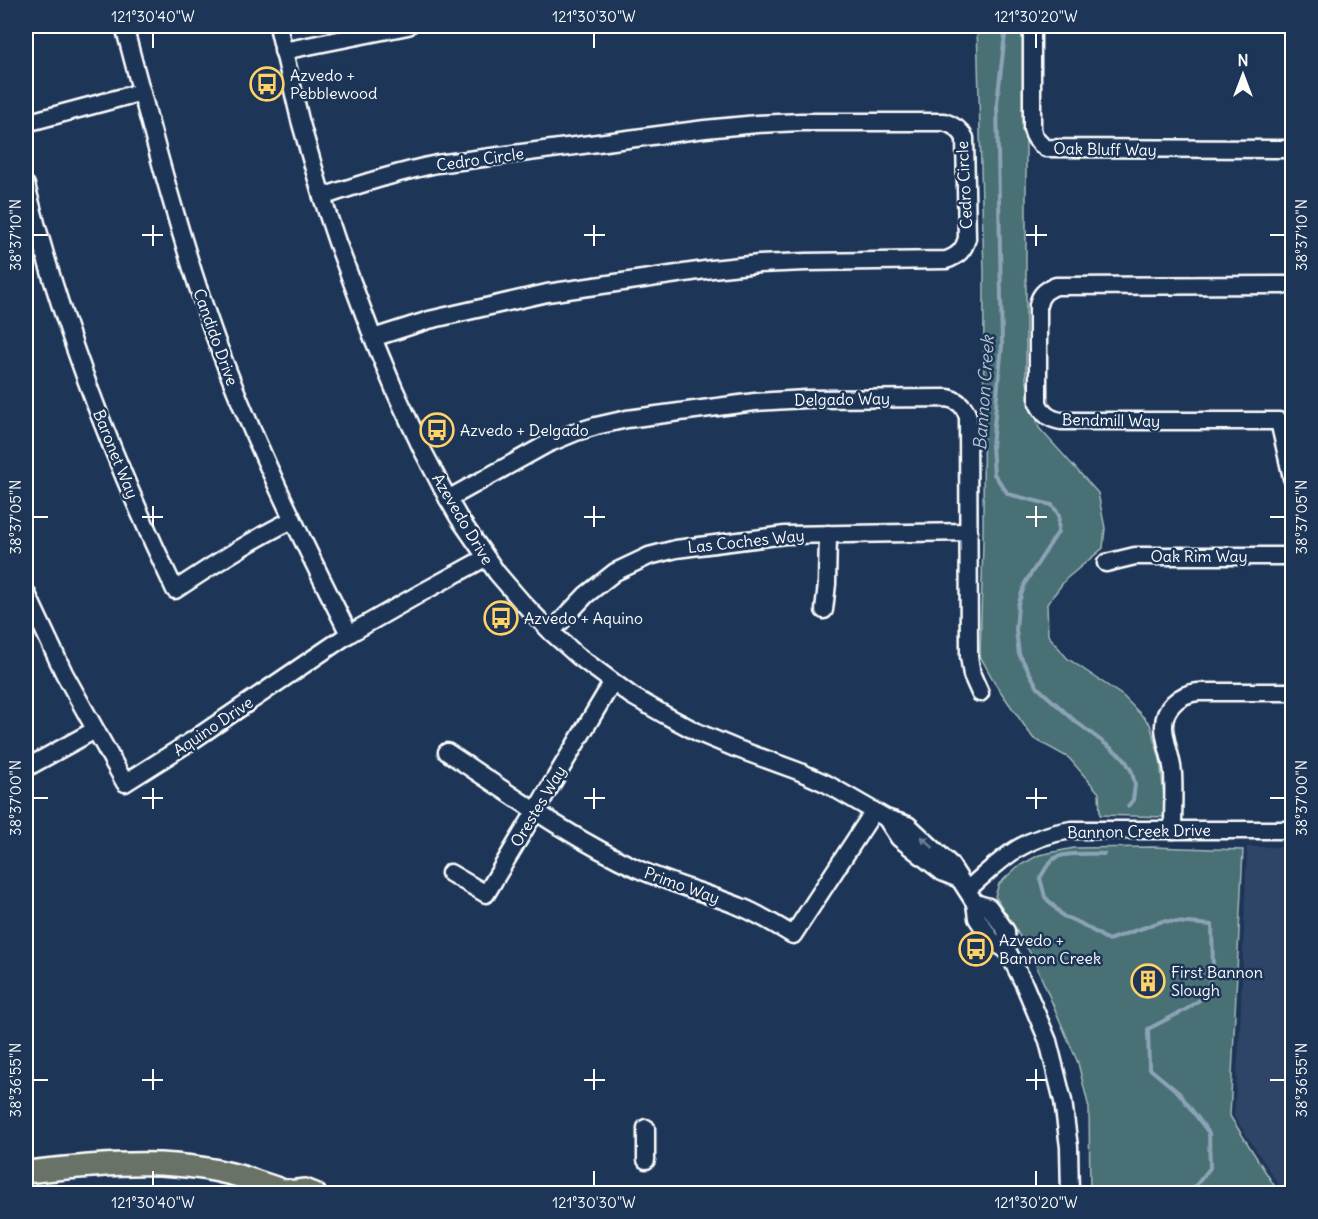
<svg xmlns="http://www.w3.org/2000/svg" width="1318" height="1219" viewBox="0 0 1318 1219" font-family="Delius,sans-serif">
  <rect width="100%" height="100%" fill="#1d3557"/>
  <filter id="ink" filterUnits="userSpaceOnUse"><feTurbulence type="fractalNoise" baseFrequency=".0167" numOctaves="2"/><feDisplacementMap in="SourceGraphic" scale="12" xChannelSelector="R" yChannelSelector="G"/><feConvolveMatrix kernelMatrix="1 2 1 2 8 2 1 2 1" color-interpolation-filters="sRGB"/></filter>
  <g filter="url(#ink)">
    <polygon fill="#2e4468" points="1247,847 1292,847 1292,1193 1284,1193 1234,1116 1240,1030"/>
    <g fill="#4a7174" stroke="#a4b8ba" stroke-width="1.5">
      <polygon points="977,26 1026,26 1026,379 1039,428 1098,493 1105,528 1103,548 1066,579 1047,604 1048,635 1067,658 1123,696 1150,724 1160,759 1166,817 1100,815 1099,793 1069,758 1033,738 996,685 980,656 983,542 984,273"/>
      <polygon points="1152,847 1243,850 1230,1116 1279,1193 1090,1193 1089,1108 1078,1063 1032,956 995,896 999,884 1017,867 1039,855 1074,848"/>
    </g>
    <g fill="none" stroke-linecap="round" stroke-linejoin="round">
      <g stroke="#8ca3b7" stroke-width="4">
        <polyline points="1006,26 997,103 1002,345 992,446 994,474 1008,494 1052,505 1059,515 1058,532 1025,583 1018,605 1016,630 1019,654 1038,688 1075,721 1124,758 1132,772 1135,785 1133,800 1128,806"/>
        <path d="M1104,854C1092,854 1065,852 1055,858C1048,862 1044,872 1040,878L1045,897L1063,916L1080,923L1108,940L1163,921L1212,925L1213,971L1205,996L1187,1009L1148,1029L1149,1068L1179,1093L1209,1133L1210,1168L1189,1194"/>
      </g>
      <defs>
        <g id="minor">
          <path d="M124,26C152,131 179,237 216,340C253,441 301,538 349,634"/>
          <polyline points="278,26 300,120 322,197 337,242 373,338 395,391 422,449 448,499 459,518 497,573 522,602 551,632 578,656 632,696 665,715 699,733 735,748 798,771 827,784 886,818 908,825 950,864 975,903 977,918 993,942 1007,950"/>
          <path d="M1033,26L1032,28V129C1034,138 1038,143 1046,148L1292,149"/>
          <polyline points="283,51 408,26"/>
          <polyline points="26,123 142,92"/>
          <path d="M26,185C61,325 113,460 175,590C213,565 251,540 292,520"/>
          <path d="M322,197C360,184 398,172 437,164L705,129L757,124L801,122H944C954,125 960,129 965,138L967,238C964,250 958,256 946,260L806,262L759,264L712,269L547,293L429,320L373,338"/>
          <path d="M1292,285L1056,286C1046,290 1040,294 1038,305V403C1043,414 1049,419 1061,421H1279L1292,478"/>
          <path d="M448,499L547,444L576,432L596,426L627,419L755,402L806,399L948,398C959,401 965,406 968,417L969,656L972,675L980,693"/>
          <polyline points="1106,563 1135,556 1292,556"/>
          <polyline points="26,592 64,673 125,783 193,740 349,634 421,593 485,558"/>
          <polyline points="824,610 827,584 828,534"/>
          <polyline points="551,632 586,595 615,572 649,556 676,549 785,535 969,532"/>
          <path d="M447,752C509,793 570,838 638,869C671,884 707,893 741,907C759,914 776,925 793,935L874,811"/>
          <polyline points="26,768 95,730"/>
          <polyline points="886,818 899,838 942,872 959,879"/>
          <path d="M1173,830C1173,811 1174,793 1173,774C1172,758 1165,744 1164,728C1163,708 1179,694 1198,692H1292"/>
          <polyline points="450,873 486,894 612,683"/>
          <path d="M967,890C1003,858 1021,838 1071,830H1292"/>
          <polyline points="975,903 989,907 1006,931 1007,950 1024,984 1048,1041 1063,1101 1069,1147 1070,1194"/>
          <polyline points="646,1160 646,1128"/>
        </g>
        <g id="major">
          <path d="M26,1172C103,1164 180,1155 255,1181C266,1185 279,1188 290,1194"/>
          <polyline points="288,1192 305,1190 315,1194"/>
        </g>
        <polyline id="highway" points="287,1194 288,1192"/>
      </defs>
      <use href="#minor" stroke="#fff" stroke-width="21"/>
      <use href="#major" stroke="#fff" stroke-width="26"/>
      <use href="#highway" stroke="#fff" stroke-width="28"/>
      <use href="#minor" stroke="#1d3557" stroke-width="16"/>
      <use href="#major" stroke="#697266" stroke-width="21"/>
      <use href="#highway" stroke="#697266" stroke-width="24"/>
    </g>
    <defs><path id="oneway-solid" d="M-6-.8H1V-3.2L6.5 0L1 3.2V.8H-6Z" transform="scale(1.5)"/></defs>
    <use fill="#6c7c92" href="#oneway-solid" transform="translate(927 842) rotate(-138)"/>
  </g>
  <path fill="none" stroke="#fff" stroke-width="2" d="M153,33V48M594,33V48M1036,33V48M153,225V246M594,225V246M1036,225V246M33,235H48M142,235H163M584,235H605M1026,235H1047M1270,235H1285M153,506V527M594,506V527M1036,506V527M33,517H48M142,517H163M584,517H605M1026,517H1047M1270,517H1285M153,788V809M594,788V809M1036,788V809M33,798H48M142,798H163M584,798H605M1026,798H1047M1270,798H1285M153,1069V1090M594,1069V1090M1036,1069V1090M33,1080H48M142,1080H163M584,1080H605M1026,1080H1047M1270,1080H1285M153,1171V1186M594,1171V1186M1036,1171V1186"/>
  <defs>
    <symbol id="bus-ring" viewBox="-11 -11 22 22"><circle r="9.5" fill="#1d3557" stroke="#ffd166" stroke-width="1.5"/><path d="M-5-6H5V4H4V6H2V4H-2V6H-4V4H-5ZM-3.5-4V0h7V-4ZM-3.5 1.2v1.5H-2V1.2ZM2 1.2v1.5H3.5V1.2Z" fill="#ffd166"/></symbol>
    <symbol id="building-ring" viewBox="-11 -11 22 22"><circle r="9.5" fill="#1d3557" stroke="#ffd166" stroke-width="1.5"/><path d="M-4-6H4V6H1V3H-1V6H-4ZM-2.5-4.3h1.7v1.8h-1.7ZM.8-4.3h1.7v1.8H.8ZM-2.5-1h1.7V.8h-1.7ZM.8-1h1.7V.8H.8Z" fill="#ffd166"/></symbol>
  </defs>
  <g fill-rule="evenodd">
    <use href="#bus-ring" x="248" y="65" width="38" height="38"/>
    <use href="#bus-ring" x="418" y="411" width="38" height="38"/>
    <use href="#bus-ring" x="482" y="599" width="38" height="38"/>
    <use href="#bus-ring" x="957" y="930" width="38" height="38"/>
    <use href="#building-ring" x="1129" y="962" width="38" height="38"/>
  </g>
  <g text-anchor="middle" stroke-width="5" stroke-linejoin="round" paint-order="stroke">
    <g font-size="16" fill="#fff" stroke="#1d3557" text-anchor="start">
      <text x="290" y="81">Azvedo +<tspan x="290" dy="18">Pebblewood</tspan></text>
      <text x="460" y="436">Azvedo + Delgado</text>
      <text x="524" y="624">Azvedo + Aquino</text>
      <text x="999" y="946">Azvedo +<tspan x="999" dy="18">Bannon Creek</tspan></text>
      <text x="1171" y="978">First Bannon<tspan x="1171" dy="18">Slough</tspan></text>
    </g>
    <g font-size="16" fill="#fff" stroke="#1d3557">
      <text transform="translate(1105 149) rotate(1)" y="6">Oak Bluff Way</text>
      <text transform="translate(480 159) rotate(-8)" y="6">Cedro Circle</text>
      <text transform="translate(964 185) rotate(-93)" y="6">Cedro Circle</text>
      <text transform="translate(216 337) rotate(70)" y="6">Candido Drive</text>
      <text transform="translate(842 399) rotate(-1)" y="6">Delgado Way</text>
      <text transform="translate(1111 420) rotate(1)" y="6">Bendmill Way</text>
      <text transform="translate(116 454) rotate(68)" y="6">Baronet Way</text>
      <text transform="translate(463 519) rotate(59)" y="6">Azevedo Drive</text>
      <text transform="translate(746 541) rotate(-6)" y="6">Las Coches Way</text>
      <text x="1199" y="562">Oak Rim Way</text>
      <text transform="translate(213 726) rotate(-34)" y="6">Aquino Drive</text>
      <text transform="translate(538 806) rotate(-59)" y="6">Orestes Way</text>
      <text transform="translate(1139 831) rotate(-1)" y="6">Bannon Creek Drive</text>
      <text transform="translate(682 885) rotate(20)" y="6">Primo Way</text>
    </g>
    <g font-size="18" font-style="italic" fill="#b2c2cf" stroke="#1d3557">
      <text transform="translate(984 393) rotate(-86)" y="6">Bannon Creek</text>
    </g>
  </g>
  <rect width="1318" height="1219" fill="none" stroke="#1d3557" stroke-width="66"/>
  <g transform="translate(1243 75)" stroke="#1d3557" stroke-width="4.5" paint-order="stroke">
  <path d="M0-4.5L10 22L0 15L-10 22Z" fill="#ffffff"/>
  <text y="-9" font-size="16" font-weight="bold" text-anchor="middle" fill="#ffffff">N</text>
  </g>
  <rect x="33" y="33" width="1252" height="1153" fill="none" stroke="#fff" stroke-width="2"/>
  <g font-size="15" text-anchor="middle" fill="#fff">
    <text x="153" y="22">121°30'40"W</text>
    <text x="594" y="22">121°30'30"W</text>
    <text x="1036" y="22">121°30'20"W</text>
    <text transform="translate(16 235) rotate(-90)" y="5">38°37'10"N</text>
    <text transform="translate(1302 235) rotate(-90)" y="5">38°37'10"N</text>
    <text transform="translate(16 517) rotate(-90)" y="5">38°37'05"N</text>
    <text transform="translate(1302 517) rotate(-90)" y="5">38°37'05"N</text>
    <text transform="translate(16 798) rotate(-90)" y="5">38°37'00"N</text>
    <text transform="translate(1302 798) rotate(-90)" y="5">38°37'00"N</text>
    <text transform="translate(16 1080) rotate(-90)" y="5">38°36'55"N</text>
    <text transform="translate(1302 1080) rotate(-90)" y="5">38°36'55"N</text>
    <text x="153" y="1208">121°30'40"W</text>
    <text x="594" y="1208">121°30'30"W</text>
    <text x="1036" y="1208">121°30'20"W</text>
  </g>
</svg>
